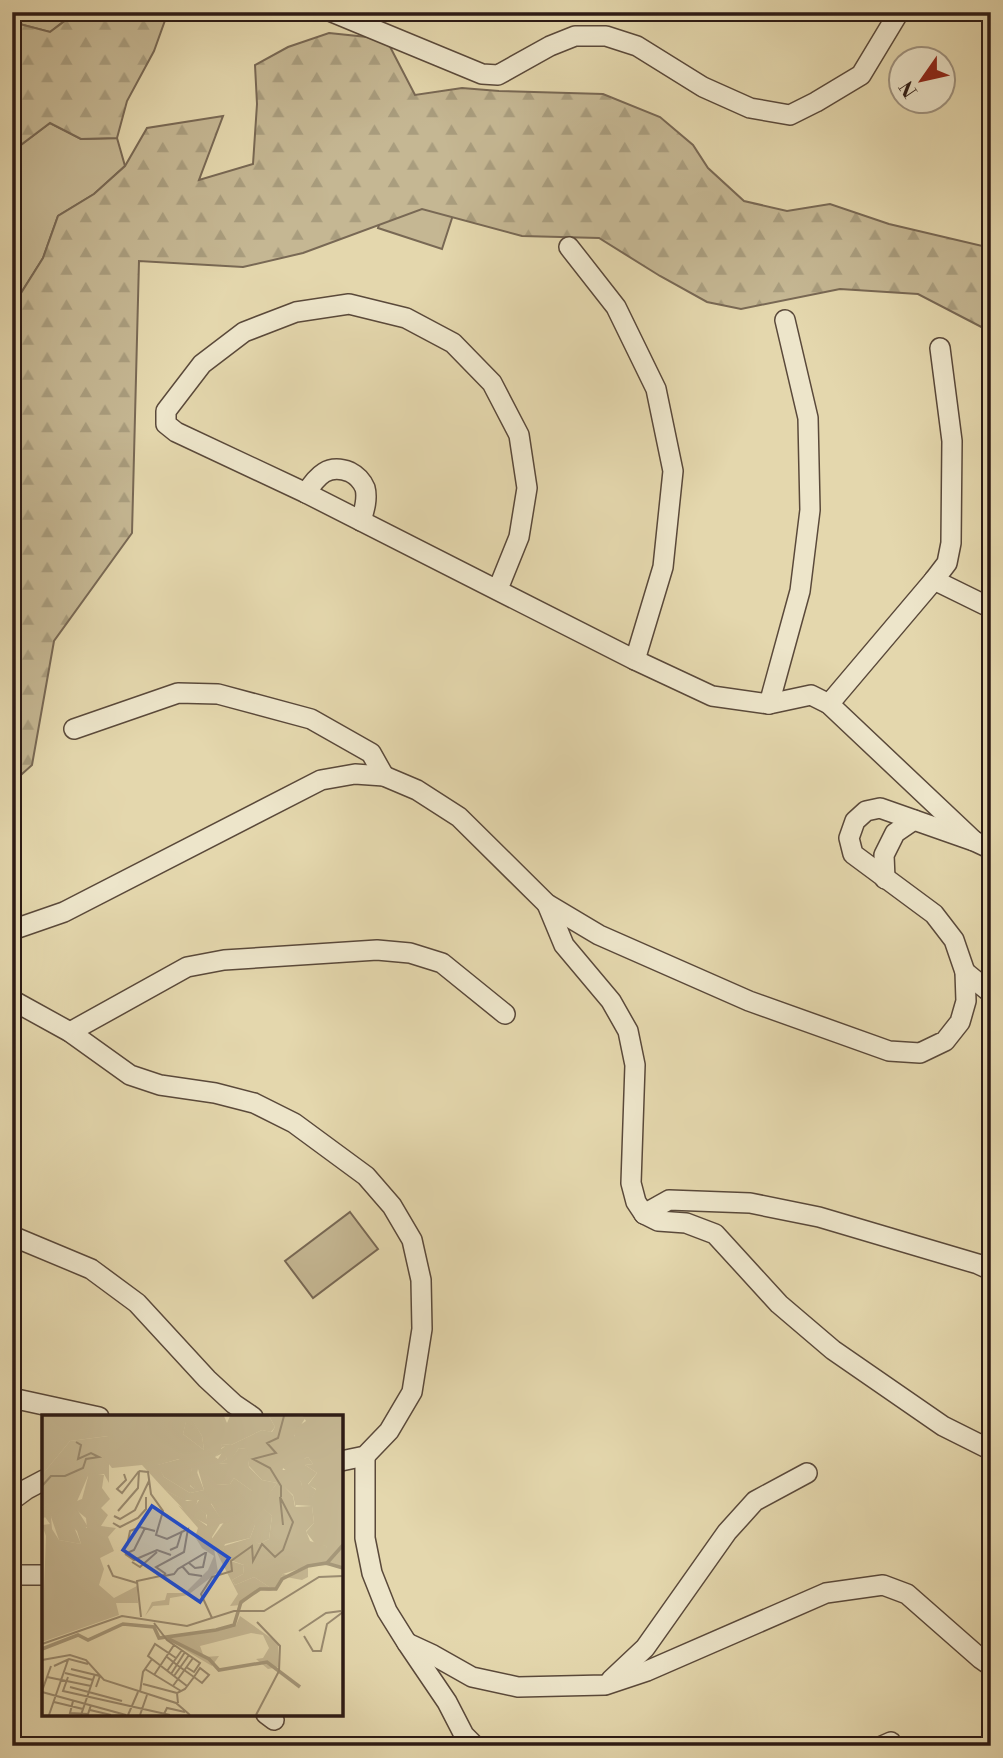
<svg xmlns="http://www.w3.org/2000/svg" width="1003" height="1758" viewBox="0 0 1003 1758" font-family="'Libre Bodoni',serif">
  <defs>
    <pattern id="forest-firs" width="22" height="20" patternUnits="userSpaceOnUse" patternTransform="scale(1.75)"><rect width="22" height="20" fill="#c5b793"/><path d="M5 1l3.5 6h-7zM16 11l3.5 6h-7z" fill="#a99d7e"/></pattern>
  </defs>
  <rect width="100%" height="100%" fill="#e4d7ad"/>
  <filter id="stains"><feTurbulence type="fractalNoise" baseFrequency=".00286" numOctaves="4"/><feColorMatrix values="0 0 0 0 .2 0 0 0 0 .09 0 0 0 0 .02 0 0 0 .5 -.17"/></filter>
  <radialGradient id="worn" r=".72"><stop offset=".6" stop-color="#630" stop-opacity="0"/><stop offset="1" stop-color="#630" stop-opacity=".3"/></radialGradient>
  <g fill="#c5b793" stroke="#786854" stroke-width="2">
    <polygon points="12,12 72,12 73,14 50,32 12,22"/>
    <polygon points="50,123 81,139 117,138 125,166 94,194 58,216 43,258 21,293 12,301 12,149 18,147"/>
    <polygon points="389,191 454,212 442,249 378,228"/>
    <polygon points="350,1212 378,1249 313,1298 285,1261"/>
  </g>
  <g fill="url(#forest-firs)" stroke="#786854" stroke-width="2">
    <polygon points="72,12 168,12 154,51 127,101 117,138 81,139 50,123 18,147 12,149 12,22 50,32 73,15"/>
    <polygon points="329,33 386,39 415,95 462,88 499,91 603,94 660,117 693,145 708,168 744,201 787,211 830,204 889,224 991,248 991,332 918,294 840,289 741,309 707,302 660,276 599,238 522,236 422,209 303,253 243,267 139,261 132,533 54,641 32,765 12,783 12,301 21,293 43,258 58,216 94,194 125,166 147,128 223,116 199,180 253,164 257,104 255,65 288,47"/>
  </g>
  <g fill="none" stroke-linecap="round" stroke-linejoin="round">
    <defs>
      <g id="minor">
        <polyline points="332,12 482,74 498,75 550,46 575,36 606,36 637,46 703,87 750,108 790,115 816,102 861,75 899,12"/>
        <polyline points="569,247 616,307 656,389 673,471 663,567 635,660"/>
        <path d="M306,493C317,476 328,463 350,472C356,475 362,481 365,488C368,499 364,511 361,521"/>
        <polyline points="934,580 991,608"/>
        <polyline points="498,589 519,537 527,488 519,435 492,383 453,343 406,318 349,304 296,312 244,332 202,364 166,411 166,424 176,432 306,493 635,660 712,696 769,704 811,695 829,704 974,841"/>
        <polyline points="769,704 800,591 810,510 808,418 785,320"/>
        <polyline points="829,704 934,580 947,563 951,543 952,441 940,348"/>
        <polyline points="74,729 178,693 218,694 311,719 371,753 384,776"/>
        <polyline points="885,879 884,855 895,833 914,820"/>
        <polyline points="547,904 564,945 611,1001 628,1031 635,1065 631,1183 636,1202 644,1214 658,1221 686,1223 715,1234 779,1304 833,1350 943,1426 991,1450"/>
        <polyline points="12,930 64,912 321,780 355,774 384,776 417,790 459,817 547,904 599,935 749,1001 889,1051 920,1053 945,1041 960,1022 966,1001 965,972 954,940 934,914 853,854 849,838 855,821 866,811 880,808 974,841 991,849"/>
        <polyline points="965,972 991,993"/>
        <polyline points="12,1000 70,1032 130,1075 160,1085 215,1093 254,1103 294,1123 366,1176 392,1206 412,1240 421,1280 422,1329 412,1392 389,1431 365,1456 341,1461"/>
        <polyline points="70,1032 187,967 224,960 377,950 410,953 442,963 505,1014"/>
        <polyline points="644,1214 669,1200 750,1203 819,1217 978,1264 991,1270"/>
        <polyline points="12,1236 91,1269 137,1303 207,1379 234,1404 253,1417"/>
        <polyline points="12,1398 99,1417"/>
        <polyline points="365,1456 365,1538 372,1573 387,1611 407,1643 447,1702 464,1735 475,1746"/>
        <polyline points="12,1500 27,1489 44,1480"/>
        <polyline points="12,1575 44,1575"/>
        <polyline points="407,1643 433,1655 472,1677 518,1687 605,1685 647,1671 826,1593 883,1585 907,1594 981,1659 991,1666"/>
        <polyline points="611,1680 645,1648 727,1532 755,1501 807,1473"/>
        <polyline points="266,1714 274,1720"/>
        <polyline points="882,1746 891,1742"/>
      </g>
    </defs>
    <use href="#minor" stroke="#5a493a" stroke-width="22"/>
    <use href="#minor" stroke="#ede5ca" stroke-width="19"/>
  </g>
  <g transform="translate(42 1415)">
    <rect width="301" height="301" fill="#e4d7ad"/>
    <path d="M227,1L264,2L252,21L266,40L262,44L266,42L271,49L263,50L275,58L266,69L274,75L270,83H262L259,67L241,53L238,67L251,81L253,92L270,91L272,108L264,116L268,126L284,131L289,140L301,132V153L284,147L266,151L241,159L232,175L212,162L193,170L190,165L201,159L202,150L185,144L212,125L217,129L227,124L230,101L218,91L235,68L220,65L207,51L204,34L197,33L187,48L176,49L185,44L181,38L173,42L183,31L178,34L180,29L189,30L220,15L230,17L233,12ZM150,4L160,21L162,35L141,19L144,6ZM67,21V68L62,59L46,61L33,91L46,112H32L39,129L17,125L9,102L18,85L0,92V60L28,26ZM138,44L150,53L148,71L152,74L153,52L162,75L148,78L122,62L115,50ZM192,63L210,76L213,110L208,123L183,129L178,144L169,125L191,95L178,103L169,88L174,70L188,69ZM123,75L145,86L156,84L154,91L164,99L166,110L147,100Z" fill="#c5b793"/>
    <path d="M0,1H182L185,8L188,1H227L233,12L229,17L220,15L189,30L180,29L179,34L184,31L173,42L176,44L181,36L185,44L177,49L186,48L197,33L205,34L207,52L220,65L235,68L219,91L230,101L227,124L217,129L212,126L185,145L202,150L201,159L190,165L193,170L212,162L232,175L241,159L246,160L265,151L288,146L284,131L274,130L264,117L272,108L270,91L254,90V94L251,80L238,68V55H248L259,67L263,83L270,82L274,74L266,70L275,58L263,50L271,49L266,42L262,44L265,40L252,22L255,12L264,6L261,1H301V143L294,142L293,150L266,151V162L260,165L244,162L234,174L228,176H226L218,174L199,190L188,191L196,179L178,144L182,131L208,123L213,110L207,102L210,76L192,63L188,69L174,70L175,82L169,89L178,102L185,95L198,94L187,107L178,109L170,122L176,157L146,180L128,183L127,190L111,191L103,201L110,187L123,185L125,178H143L166,155L172,141L160,133L153,122L156,113L136,90L165,111V100L153,91L157,85H142L123,75L100,50L70,53L56,35L66,21L28,26L0,60ZM150,5L160,21L162,35L141,19L144,7L149,11ZM137,44L145,50L143,54L150,53L146,68L152,74L156,54L162,75L148,78L122,62L116,50ZM47,58L62,60L60,73L68,84L59,93L66,100L59,111L74,113L66,122L72,136L58,143L62,154L57,170L72,183L95,171L96,188H74L77,200L0,227L4,121L0,110L8,109L3,102L0,105V92L18,83L19,91L9,102L10,114L17,125L39,129L35,116L26,108L33,104L45,113L44,103L27,89L40,84ZM198,201L236,228L237,252L226,254L214,244L221,243L227,233L221,220L209,218L158,231L162,242L177,241L170,251L123,223L176,216L194,210Z" fill="#c5b793" fill-rule="evenodd"/>
    <path fill="none" stroke="#a59779" stroke-width="3.5" d="M285,148L301,130M125,223L167,244L177,255L225,247L258,272M0,234L36,220L46,225L81,209L112,212L117,223L174,215L192,210L199,187L218,174H234L240,164L266,151L284,148L301,153"/>
    <path fill="none" stroke="#9a8b70" stroke-width="2" d="M97,56L106,57L109,79L121,96L114,120L125,124L146,114L142,137L114,152L124,159M82,59L84,65L75,74L80,78L97,56M0,71L9,61H23L41,53L44,44L57,42L49,38L36,44L39,30L34,27M239,82V71L228,53L211,44L234,38L225,28L236,23L242,1M76,96L96,73L97,56M72,101L78,104L93,95L107,66M71,108L78,112L96,103L104,94V82M85,131L88,116L98,112L113,116M128,135L135,132L140,116M83,139L92,145L115,135L129,140M83,139L92,135L103,113M90,147L98,152L115,137M66,150L71,161L95,168M140,151L147,159L160,161M122,161L132,159L136,154L163,138H164L161,152L153,153L147,148M99,202L95,166L123,160M170,203L159,179L170,162L190,156L189,146L210,131L211,146L220,129L233,142L241,135L251,107L238,82L241,110M112,208L125,225L158,248L152,257L144,252M257,216L284,198L299,196M262,221L271,236H279L285,209L301,197M0,229L80,201L145,211L192,196H222L277,162L301,161M125,242L135,250L152,262L160,268L167,260L158,253L152,262L143,274L135,278L136,288M134,243L113,229L106,241L145,271M0,245L28,240L44,245L62,265L134,288L148,300M12,251L27,244L46,249M29,254L58,261L54,272M103,254L139,276M125,256L140,235M23,258L51,265M129,259L143,237M112,260L132,230M132,261L147,240M5,262L49,271M26,262L21,276L128,300M101,269L135,278M131,271L151,243M28,272L80,286M0,276L9,251M0,277L84,300M98,277L101,257L110,244M31,286L28,298L46,299L49,290M12,287L41,294M48,295L69,300M122,299L125,293L143,297M7,300L26,245M39,300L53,259M86,300L96,277M98,300L105,280M214,300L237,256L238,231L215,207"/>
    <path fill="#1d4ed8" fill-opacity="0.15" stroke="#1d4ed8" stroke-width="3.5" d="M110,91L187,143L158,187L81,135Z"/>
    <rect width="301" height="301" fill="none" stroke="#2c1a14" stroke-width="3.5"/>
  </g>
  <rect width="1003" height="1758" fill="none" stroke="#e4d7ad" stroke-width="42"/>
  <rect x="14" y="14" width="975" height="1730" fill="none" stroke="#2c1a14" stroke-width="3.5"/>
  <rect x="21" y="21" width="961" height="1716" fill="none" stroke="#2c1a14" stroke-width="2"/>
  <g transform="translate(922 80) rotate(236)"><circle r="33" fill="#ede5ca" stroke="#a09481" stroke-width="2"/>
  <path d="M0-5L12 26L0 18L-12 26Z" fill="#8f2418"/>
  <text y="-10" font-size="19" font-weight="bold" text-anchor="middle" fill="#2c1a14">N</text>
  </g>
  <rect width="100%" height="100%" filter="url(#stains)"/>
  <rect width="100%" height="100%" fill="url(#worn)"/>
</svg>
